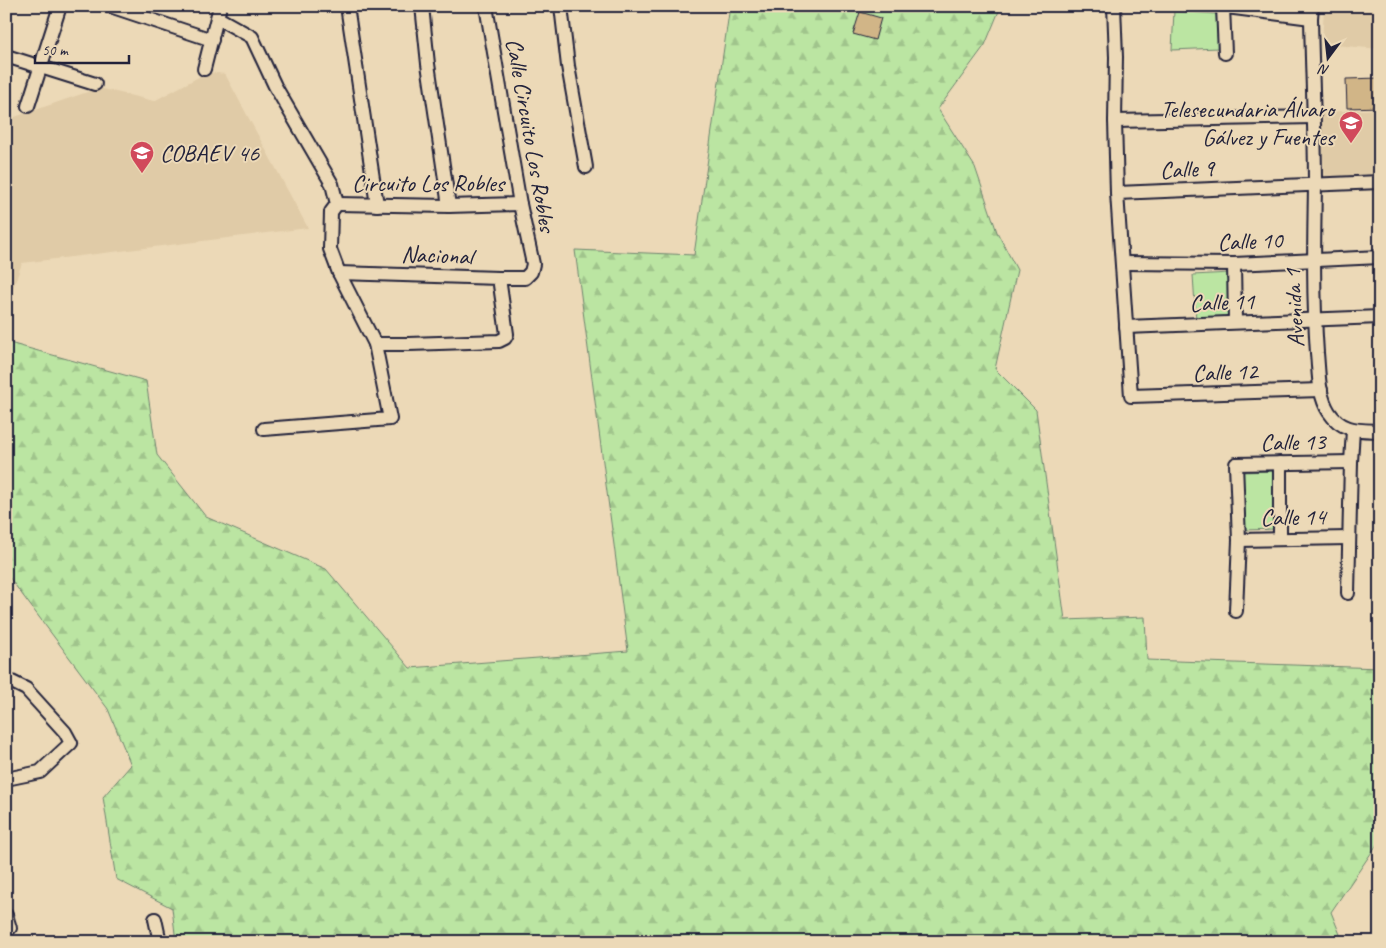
<svg xmlns="http://www.w3.org/2000/svg" width="1386" height="948" viewBox="0 0 1386 948" font-family="Caveat,sans-serif">
  <defs>
    <pattern id="forest-firs" width="22" height="20" patternUnits="userSpaceOnUse" patternTransform="scale(1.25)"><rect width="22" height="20" fill="#bbe5a2"/><path d="M5 1l3.5 6h-7zM16 11l3.5 6h-7z" fill="#a0c48c"/></pattern>
  </defs>
  <rect width="100%" height="100%" fill="#ecd9b7"/>
  <filter id="ink" filterUnits="userSpaceOnUse"><feTurbulence type="fractalNoise" baseFrequency=".02" numOctaves="2"/><feDisplacementMap in="SourceGraphic" scale="10" xChannelSelector="R" yChannelSelector="G"/><feConvolveMatrix kernelMatrix="1 2 1 2 8 2 1 2 1" color-interpolation-filters="sRGB"/></filter>
  <g filter="url(#ink)">
    <g fill="#e0cba7">
      <polygon points="1324,6 1380,6 1380,49 1322,44"/>
      <polygon points="208,72 225,74 308,228 22,263 12,291 6,290 6,120 99,88 154,101"/>
      <polygon points="1380,109 1380,176 1324,179 1321,112"/>
    </g>
    <g fill="#bbe5a2" stroke="#6e846e">
      <polygon points="1174,11 1216,14 1218,48 1172,50"/>
      <polygon points="1230,273 1233,318 1196,320 1193,275"/>
      <polygon points="1275,471 1276,529 1243,530 1241,472"/>
    </g>
    <polygon fill="url(#forest-firs)" stroke="#6e846e" points="730,6 1001,6 985,45 938,109 975,167 997,232 1017,270 995,369 1036,410 1065,620 1145,617 1147,660 1380,668 1380,840 1331,912 1343,942 682,942 671,933 643,942 176,942 172,908 116,879 103,797 131,765 108,709 6,573 6,342 146,381 157,455 206,517 326,569 410,668 628,651 575,250 694,255"/>
    <g fill="#d1b587" stroke="#22223b">
      <polygon points="860,12 881,18 875,40 853,34"/>
      <polygon points="1380,78 1380,107 1347,108 1346,79"/>
    </g>
    <g fill="none" stroke-linecap="round" stroke-linejoin="round">
      <defs>
        <g id="minor">
          <polyline points="110,6 212,40"/>
          <polyline points="347,6 377,205"/>
          <polyline points="422,6 428,64 449,206"/>
          <polyline points="561,6 568,66 586,167"/>
          <polyline points="1114,6 1116,57 1115,121 1117,193 1131,396 1321,390"/>
          <polyline points="1219,6 1311,18"/>
          <path d="M1312,6L1311,18C1312,74 1315,130 1315,186C1314,242 1313,297 1317,353C1319,373 1318,395 1329,412C1342,432 1359,430 1380,431"/>
          <polyline points="1223,7 1225,53"/>
          <polyline points="218,18 252,37 275,86 332,184 337,204 331,212 330,249 339,273 375,344 390,419 264,429"/>
          <polyline points="6,56 95,84"/>
          <polyline points="204,69 220,6"/>
          <polyline points="28,106 60,6"/>
          <polyline points="1115,121 1313,117"/>
          <polyline points="1117,193 1380,182"/>
          <polyline points="337,204 449,206 520,204"/>
          <polyline points="1122,263 1234,264 1380,257"/>
          <polyline points="1234,264 1235,322"/>
          <polyline points="339,273 499,278 525,278 531,272 533,264 520,204 486,6"/>
          <polyline points="1126,327 1380,317"/>
          <polyline points="375,344 409,344 499,341 505,338 507,334 499,278"/>
          <polyline points="1280,463 1280,538"/>
          <polyline points="1239,540 1349,538"/>
          <polyline points="1348,593 1351,462 1353,430"/>
          <polyline points="1236,611 1239,540 1236,464 1351,462"/>
          <polyline points="6,679 26,689 65,732 71,743 40,772 6,779"/>
          <polyline points="6,915 10,928"/>
          <polyline points="155,919 160,942"/>
        </g>
      </defs>
      <use href="#minor" stroke="#22223b" stroke-width="16"/>
      <use href="#minor" stroke="#ecd9b7" stroke-width="12"/>
    </g>
  </g>
  <defs>
    <symbol id="school-pin" viewBox="-11 -11 22 30"><path d="M0 17L-7.5 6A9.5 9.5 0 1 1 7.5 6Z" fill="#d1495b" stroke="#ecd9b7"/><path d="M0-5L7-2L0 1L-7-2ZM-4 1L0 2.5L4 1V4Q0 6-4 4Z" fill="#fff"/></symbol>
  </defs>
  <g fill-rule="evenodd">
    <use href="#school-pin" x="1337" y="109" width="28" height="38"/>
    <use href="#school-pin" x="128" y="139" width="28" height="38"/>
  </g>
  <g text-anchor="middle" stroke-width="4" stroke-linejoin="round" paint-order="stroke">
    <g font-size="24" fill="#22223b" stroke="#ecd9b7" text-anchor="end">
      <text x="1334" y="117">Telesecundaria Álvaro<tspan x="1334" dy="28">Gálvez y Fuentes</tspan></text>
      <text x="160" y="161" text-anchor="start">COBAEV 46</text>
    </g>
    <g font-size="24" fill="#22223b" stroke="#ecd9b7">
      <text transform="translate(531 135) rotate(80)" y="8">Calle Circuito Los Robles</text>
      <text transform="translate(1187 169) rotate(-3)" y="8">Calle 9</text>
      <text x="428" y="191">Circuito Los Robles</text>
      <text transform="translate(1250 241) rotate(-2)" y="8">Calle 10</text>
      <text transform="translate(437 255) rotate(2)" y="8">Nacional</text>
      <text transform="translate(1222 302) rotate(-2)" y="8">Calle 11</text>
      <text transform="translate(1294 308) rotate(-93)" y="8">Avenida 1</text>
      <text transform="translate(1225 372) rotate(-2)" y="8">Calle 12</text>
      <text transform="translate(1293 442) rotate(-1)" y="8">Calle 13</text>
      <text transform="translate(1293 517) rotate(-1)" y="8">Calle 14</text>
    </g>
  </g>
  <rect width="1386" height="948" fill="none" stroke="#ecd9b7" stroke-width="25"/>
  <rect x="12" y="12" width="1361" height="923" fill="none" stroke="#22223b" stroke-width="2" filter="url(#ink)"/>
  <g transform="translate(1328 58) rotate(195)" stroke="#ecd9b7" stroke-width="4" paint-order="stroke">
  <path d="M0-4L9 19L0 12L-9 19Z" fill="#22223b"/>
  <text y="-8" font-size="14" font-weight="bold" text-anchor="middle" fill="#22223b">N</text>
  </g>
  <path d="M35 55v8h94v-8" fill="none" stroke="#22223b" stroke-width="2.5"/>
  <text x="42" y="55" font-size="15" fill="#22223b" stroke="#ecd9b7" stroke-width="4" paint-order="stroke">50 m</text>
</svg>
